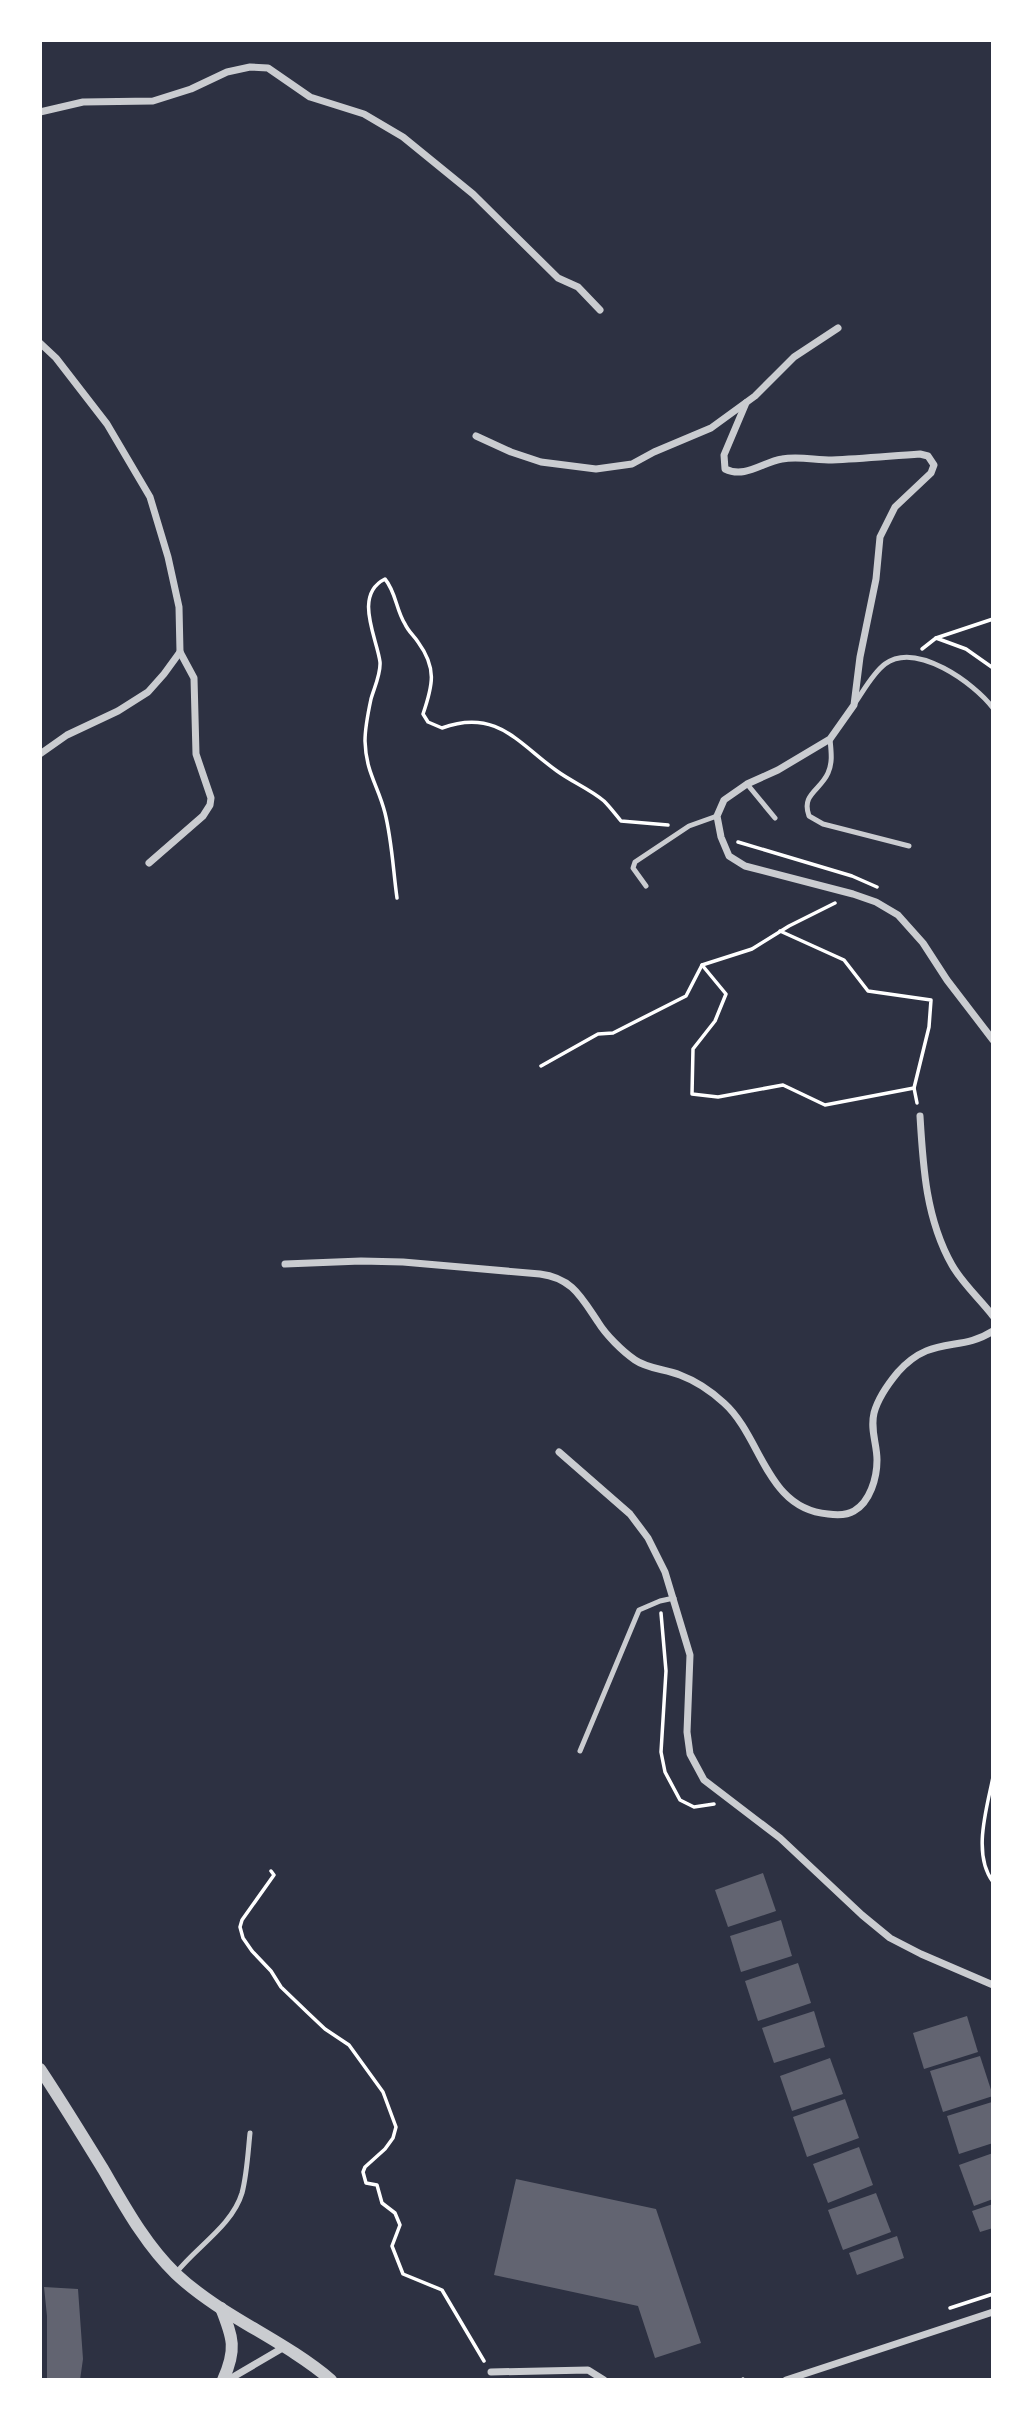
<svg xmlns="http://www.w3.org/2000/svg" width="1033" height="2420" viewBox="0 0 1033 2420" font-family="'Nunito Sans',sans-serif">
  <rect width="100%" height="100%" fill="#2d3142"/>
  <g fill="#626471">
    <polygon points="763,1873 776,1911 728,1927 715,1890"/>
    <polygon points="781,1920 792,1956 741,1972 730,1936"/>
    <polygon points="798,1963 811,2003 758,2021 745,1981"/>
    <polygon points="814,2011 825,2047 774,2063 762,2028"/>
    <polygon points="967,2016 978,2052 924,2069 913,2033"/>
    <polygon points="980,2056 993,2096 943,2112 930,2071"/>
    <polygon points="830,2058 843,2094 792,2111 780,2076"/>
    <polygon points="845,2099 859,2138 807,2157 793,2117"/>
    <polygon points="992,2102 993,2143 959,2154 947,2116"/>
    <polygon points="859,2147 873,2185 828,2203 813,2164"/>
    <polygon points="993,2153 993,2199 974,2206 959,2165"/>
    <polygon points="516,2179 656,2209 701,2343 655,2358 638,2306 494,2275"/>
    <polygon points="876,2193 891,2232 843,2250 828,2210"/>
    <polygon points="993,2204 993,2228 980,2232 972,2211"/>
    <polygon points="897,2236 904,2258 857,2275 849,2253"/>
    <polygon points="44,2287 78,2289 83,2359 80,2380 47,2380 47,2316"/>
  </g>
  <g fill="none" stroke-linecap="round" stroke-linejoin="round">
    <g stroke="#fff" stroke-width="3.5">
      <polyline points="936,638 993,619"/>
      <polyline points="922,649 936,638 966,649 993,668"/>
      <polyline points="738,842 852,876 877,887"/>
      <path d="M397,898C393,869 392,841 385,813C378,785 366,773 365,741C365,727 368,713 371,699C374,688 381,674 380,662C377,638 353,595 385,579C396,592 396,610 405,624C408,631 414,636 418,642C437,668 433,685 423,714L428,722L442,728C497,708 519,744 557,771C572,782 590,789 604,801C610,807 616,815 621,821L668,825"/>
      <polyline points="702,965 726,994 715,1021 693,1049 692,1094 718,1097 783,1085 825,1105 914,1088 929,1027 931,1000 868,991 844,960 780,931"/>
      <polyline points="541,1066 598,1034 613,1033 686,996 702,965 752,949 789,926 835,903"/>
      <polyline points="914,1088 917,1103"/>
      <polyline points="661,1613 666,1671 661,1752 665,1772 680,1800 694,1807 714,1804"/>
      <path d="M993,1777C987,1808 972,1854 993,1882"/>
      <polyline points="271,1871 274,1875 242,1920 240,1927 243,1938 252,1951 271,1971 281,1987 307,2012 325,2029 349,2045 383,2092 396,2127 393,2138 385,2149 365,2167 363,2172 366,2183 377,2185 382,2203 395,2213 400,2225 392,2246 403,2274 442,2290 484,2361"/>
      <polyline points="950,2308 993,2294"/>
      <polyline points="742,2380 743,2379"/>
    </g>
    <g stroke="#caccd0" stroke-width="5">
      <path d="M855,703C864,690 873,673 885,664C916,641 974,683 993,708"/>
      <path d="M830,739C831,751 833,762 828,773C820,791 801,794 809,816L823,824L909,846"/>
      <polyline points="747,784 775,818"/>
      <polyline points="646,886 633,868 635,862 689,826 717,816"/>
      <polyline points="580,1751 639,1610 660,1601 674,1598"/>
      <path d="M176,2273C196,2247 232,2226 242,2193C247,2174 248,2152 250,2133"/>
    </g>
    <g stroke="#caccd0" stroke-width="7">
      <polyline points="40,112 83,102 153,101 191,89 227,72 250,67 268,68 310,97 364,114 403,137 473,194 558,278 578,287 600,310"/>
      <polyline points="40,343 56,358 107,424 150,497 168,557 179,607 180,652 164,674 148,692 118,711 67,735 40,754"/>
      <path d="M746,403L724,455L725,469C745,479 763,462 782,459C798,456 815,460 832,460C861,459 890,456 920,454L928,456L934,465L931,473L895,507L880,537L876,579L860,657L854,705L830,739L778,770L747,784L724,800L717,816L721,837L729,856L745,866L853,894L876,902L898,915L923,943L947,980L993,1040"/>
      <polyline points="476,436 511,452 541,462 596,469 632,464 654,452 711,428 755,396 794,357 838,328"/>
      <polyline points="149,863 203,816 210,805 211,798 196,754 194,678 180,652"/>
      <path d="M920,1116C923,1167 926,1219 952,1265C962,1283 980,1299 993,1316"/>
      <path d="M285,1264L361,1261L403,1262L540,1274C572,1278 581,1297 598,1322C606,1335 622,1351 635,1360C648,1369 665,1369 680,1375C696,1381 711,1391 724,1403C762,1437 766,1509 828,1514C836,1515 846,1516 854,1511C870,1502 877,1478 877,1460C877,1444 870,1430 874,1413C878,1398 888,1384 898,1372C932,1334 959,1353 993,1331"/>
      <polyline points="559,1452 630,1514 648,1538 665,1572 690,1655 687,1732 690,1754 704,1780 780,1838 862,1915 890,1938 921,1954 993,1985"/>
      <polyline points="491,2372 588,2370 604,2380"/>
      <polyline points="228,2380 286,2346"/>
      <polyline points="786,2380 993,2312"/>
    </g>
    <g stroke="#caccd0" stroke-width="12">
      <path d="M40,2069C62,2102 82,2135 103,2169C124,2205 145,2244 176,2274C222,2317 283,2339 331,2380"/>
      <path d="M221,2308C233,2338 237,2349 223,2380"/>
    </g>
  </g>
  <rect width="1033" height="2420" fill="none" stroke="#ffffff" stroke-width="84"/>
</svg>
